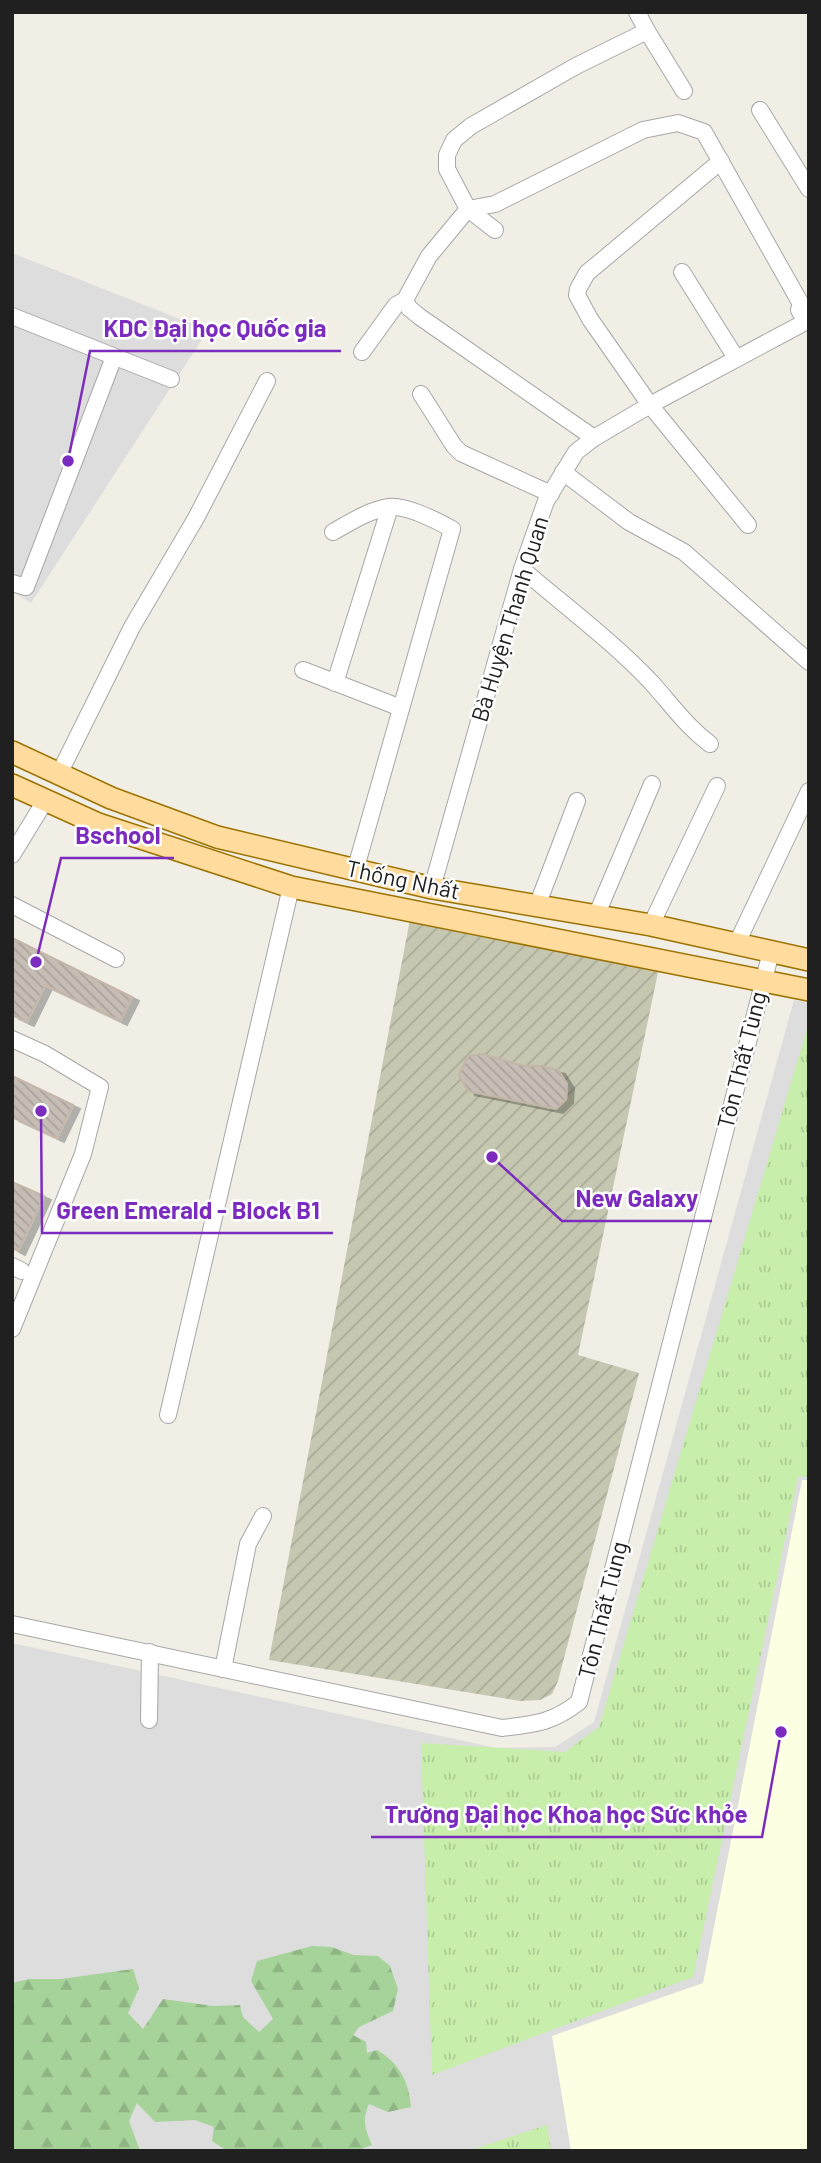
<svg xmlns="http://www.w3.org/2000/svg" width="821" height="2163" viewBox="0 0 821 2163" font-family="Barlow,sans-serif">
  <defs>
    <pattern id="construction-furrows" width="10" height="10" patternUnits="userSpaceOnUse" patternTransform="scale(1.75)"><rect width="10" height="10" fill="#c5c7b1"/><path d="M-1 1l2-2M0 10L10 0M9 11l2-2" fill="none" stroke="#a9ab98"/></pattern>
    <pattern id="grass-tufts" width="24" height="20" patternUnits="userSpaceOnUse" patternTransform="scale(1.75)"><rect width="24" height="20" fill="#c7eeaa"/><path d="M3 7l-1-3M5 7V3M7 7l1-3M15 17l-1-3M17 17v-4M19 17l1-3" fill="none" stroke="#abcc92"/></pattern>
    <pattern id="forest-firs" width="22" height="20" patternUnits="userSpaceOnUse" patternTransform="scale(1.75)"><rect width="22" height="20" fill="#a6d399"/><path d="M5 1l3.5 6h-7zM16 11l3.5 6h-7z" fill="#8fb584"/></pattern>
    <pattern id="building-back-hatch" width="6" height="6" patternUnits="userSpaceOnUse" patternTransform="scale(1.75)"><rect width="6" height="6" fill="#c6beb5"/><path d="M-1 5l2 2M0 0l6 6M5-1l2 2" fill="none" stroke="#aaa39b"/></pattern>
    <filter id="shadow"><feDropShadow dx="7" dy="4" stdDeviation="0" flood-color="#0004"/></filter>
  </defs>
  <rect width="100%" height="100%" fill="#f1eee6"/>
  <g fill="#dedddd">
    <polygon points="12,253 208,330 31,603 12,591"/>
    <polygon points="794,1000 809,1003 809,2151 12,2151 12,1643 496,1748 555,1747 594,1722"/>
  </g>
  <polygon fill="#fdffe2" points="802,1480 809,1480 809,2151 571,2151 552,2036 703,1983"/>
  <polygon fill="url(#construction-furrows)" points="412,909 661,958 578,1355 639,1373 558,1681 552,1694 540,1700 520,1701 269,1660"/>
  <g fill="url(#grass-tufts)">
    <polygon points="809,1022 809,1476 798,1477 693,1977 432,2075 421,1743 565,1752 599,1727"/>
    <polygon points="547,2125 551,2151 468,2151"/>
  </g>
  <path fill="url(#forest-firs)" d="M312,1946L331,1947L354,1955L378,1956L390,1966L398,1989L393,2011L359,2027L353,2035L366,2042L367,2053L377,2050C399,2063 409,2081 411,2107L388,2112L369,2104C362,2120 365,2129 372,2145L356,2151H227L212,2141L214,2127L195,2120L155,2122L137,2103L129,2121L140,2151H12V1983L29,1979H61L133,1969L139,1988L128,2013L143,2029L163,1999L213,2006L240,2005L243,2017L259,2032L273,2019L251,1981L257,1961Z"/>
  <g fill="url(#building-back-hatch)" stroke="#c4b6a8" stroke-width="2" filter="url(#shadow)">
    <polygon points="12,938 132,997 120,1021 45,985 27,1022 12,1015"/>
    <polygon points="481,1054 525,1066 541,1066 558,1070 567,1084 566,1099 556,1109 468,1091 459,1075 468,1056"/>
    <polygon points="12,1076 73,1105 57,1138 12,1117"/>
    <polygon points="12,1182 44,1196 18,1251 12,1248"/>
  </g>
  <g fill="none" stroke-linecap="round" stroke-linejoin="round">
    <defs>
      <g id="minor">
        <polyline points="637,12 647,31"/>
        <polyline points="760,110 809,189"/>
        <polyline points="721,161 587,273 578,289 577,295 590,319 650,405 748,525"/>
        <polyline points="468,209 495,204 643,130 678,123 704,132 801,304 799,310 806,322"/>
        <polyline points="495,230 468,209 447,169 447,155 454,140 471,126 576,66 647,31 684,91"/>
        <polyline points="682,272 736,358"/>
        <polyline points="405,300 409,308 420,317 594,438"/>
        <polyline points="12,316 171,379"/>
        <polyline points="362,352 396,305 405,300 429,256 468,209"/>
        <polyline points="421,394 454,446 461,453 551,494"/>
        <polyline points="563,472 629,522 684,552 809,662"/>
        <path d="M333,532C349,523 369,510 389,507C406,505 438,521 452,529L355,871"/>
        <path d="M522,569C565,606 612,641 651,682C671,704 686,726 710,744"/>
        <polyline points="12,583 26,587 114,357"/>
        <polyline points="303,670 401,708"/>
        <polyline points="335,683 390,507"/>
        <polyline points="59,774 132,627 196,518 267,381"/>
        <polyline points="12,855 45,801"/>
        <polyline points="432,888 522,569 546,501 576,452 594,438 650,405 809,320"/>
        <polyline points="12,905 116,959"/>
        <polyline points="537,906 577,801"/>
        <polyline points="596,916 652,784"/>
        <polyline points="651,925 717,786"/>
        <polyline points="737,943 809,791"/>
        <polyline points="12,1039 45,1054 100,1087 83,1154 12,1329"/>
        <polyline points="12,1266 22,1271"/>
        <polyline points="168,1415 291,887"/>
        <path d="M12,1624L502,1728C535,1724 552,1723 579,1702L771,952"/>
        <polyline points="223,1669 248,1544 263,1516"/>
        <polyline points="149,1720 150,1652"/>
      </g>
      <g id="major">
        <polyline points="12,752 111,798 217,837 432,888 651,925 809,960"/>
        <polyline points="12,785 98,824 291,887 809,990"/>
      </g>
    </defs>
    <use href="#minor" stroke="#a7a7a7" stroke-width="18"/>
    <use href="#major" stroke="#9d7300" stroke-width="24"/>
    <use href="#minor" stroke="#fff" stroke-width="16"/>
    <use href="#major" stroke="#ffdb9e" stroke-width="21"/>
  </g>
  <g text-anchor="middle" stroke-width="5" stroke-linejoin="round" paint-order="stroke">
    <g font-size="23" fill="#202020" stroke="#fff">
      <text transform="translate(510 619) rotate(-73)" y="8">Bà Huyện Thanh Quan</text>
      <text transform="translate(403 880) rotate(12)" y="8">Thống Nhất</text>
      <text transform="translate(742 1060) rotate(-76)" y="8">Tôn Thất Tùng</text>
      <text transform="translate(603 1610) rotate(-76)" y="8">Tôn Thất Tùng</text>
    </g>
  </g>
  <path fill="none" stroke="#7b2cbf" stroke-width="2.5" d="M68 461L90 351H341M36 962L61 858H174M492 1157L562 1221H712M41 1111L42 1233H333M781 1732L762 1837H371"/>
  <g fill="#7b2cbf" stroke="#fff" stroke-width="2.5">
    <circle cx="68" cy="461" r="7"/>
    <circle cx="36" cy="962" r="7"/>
    <circle cx="492" cy="1157" r="7"/>
    <circle cx="41" cy="1111" r="7"/>
    <circle cx="781" cy="1732" r="7"/>
  </g>
  <g font-size="24" text-anchor="middle" font-weight="bold" fill="#7b2cbf" stroke="#fff" stroke-width="5" stroke-linejoin="round" paint-order="stroke">
    <text x="215" y="337">KDC Đại học Quốc gia</text>
    <text x="118" y="844">Bschool</text>
    <text x="637" y="1207">New Galaxy</text>
    <text x="188" y="1219">Green Emerald - Block B1</text>
    <text x="566" y="1823">Trường Đại học Khoa học Sức khỏe</text>
  </g>
  <rect width="821" height="2163" fill="none" stroke="#202020" stroke-width="28"/>
</svg>
